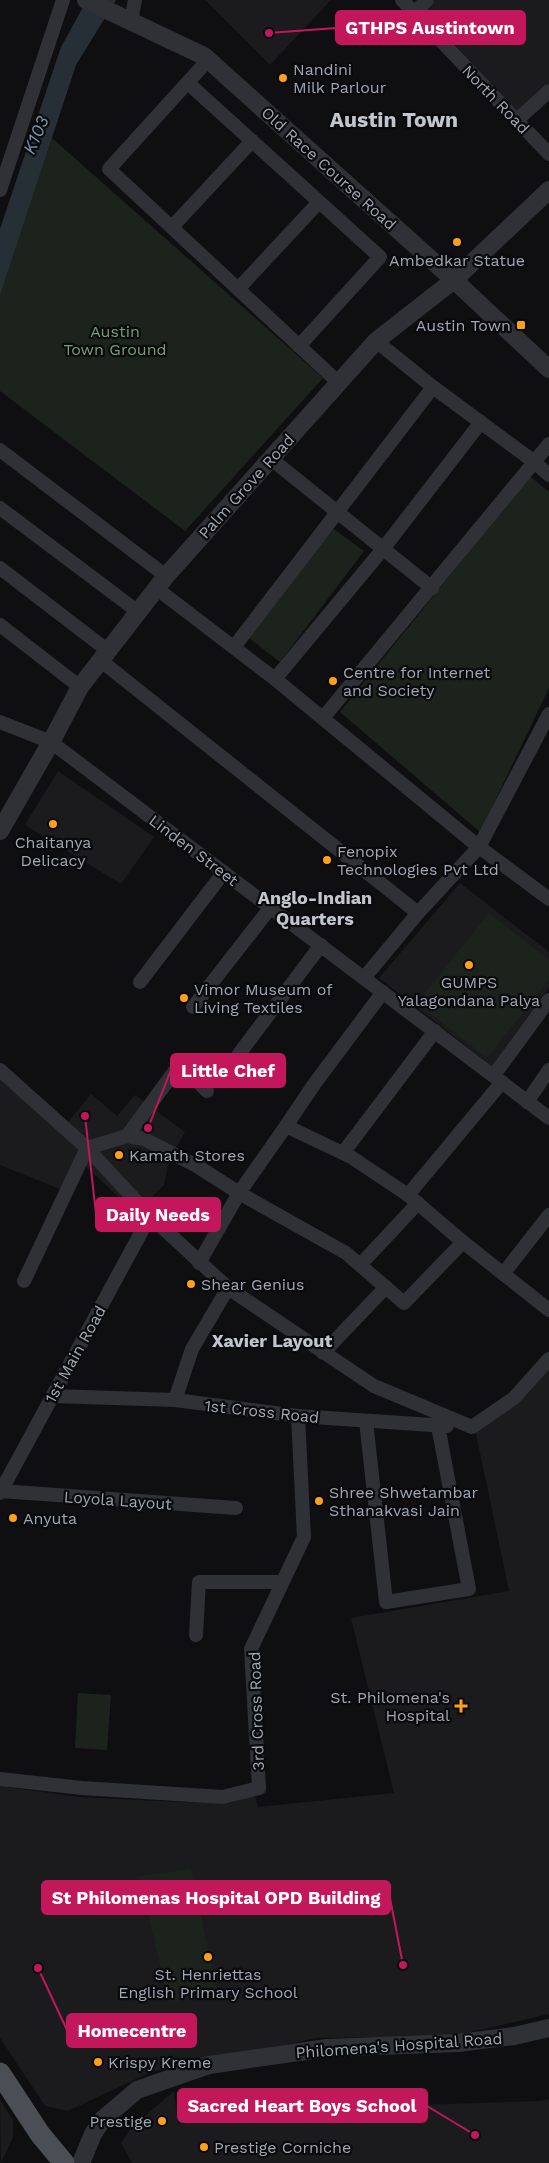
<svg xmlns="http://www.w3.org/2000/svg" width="549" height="2163" viewBox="0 0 549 2163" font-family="'Work Sans',sans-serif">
  <rect width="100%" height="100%" fill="#0f0f11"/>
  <g fill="#1b1b1e">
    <polygon points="205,0 331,0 270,65"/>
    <polygon points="435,0 549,0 549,83 519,112 423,11"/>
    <polygon points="58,771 154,837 121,884 25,825"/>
    <polygon points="460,883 549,952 549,988 492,1066 379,978"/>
    <polygon points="0,1073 66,1125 91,1094 117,1116 135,1095 185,1132 169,1160 164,1185 136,1213 82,1163 65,1191 0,1165"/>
    <polygon points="549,1369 549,2014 453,2036 317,2038 151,2072 68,2111 45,2106 0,2038 0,1786 80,1797 179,1802 230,1803 255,1795 258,1807 394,1793 351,1618 509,1591 475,1429"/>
    <polygon points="174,2091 178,2124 209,2117 259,2110 541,2101 549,2099 549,2163 132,2163 121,2143 132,2127"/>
    <polygon points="0,2100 13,2120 13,2137 1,2163"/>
  </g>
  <g fill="#1b231c">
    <polygon points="52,138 323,378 185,531 0,391 0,296"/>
    <polygon points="530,476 549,492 549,688 480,832 340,712"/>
    <polygon points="332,528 364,551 280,662 249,638"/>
    <polygon points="489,913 549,960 549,980 487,1058 417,1003"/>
    <polygon points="78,1693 111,1695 107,1750 75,1748"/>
    <polygon points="191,1869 217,1993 169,2002 139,1876"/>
  </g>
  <polygon fill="#252f35" points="87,0 116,0 76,65 0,296 0,229 61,47"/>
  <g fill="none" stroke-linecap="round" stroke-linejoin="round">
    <g stroke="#303136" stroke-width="14">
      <polyline points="402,0 549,154"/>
      <polyline points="414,13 427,0"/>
      <polyline points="131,21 135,0"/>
      <polyline points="208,60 109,169 339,383"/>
      <polyline points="188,83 380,257 299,346"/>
      <polyline points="517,120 549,91"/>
      <polyline points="0,190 63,0"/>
      <polyline points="172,227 252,141"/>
      <polyline points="238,289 319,202"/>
      <polyline points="376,341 433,387 533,461 549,475"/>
      <polyline points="0,450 166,576"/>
      <polyline points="270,458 432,588"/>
      <polyline points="0,508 137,611"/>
      <polyline points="0,568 107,650"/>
      <polyline points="156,588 275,679 479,847 549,899"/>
      <polyline points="0,625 80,687"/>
      <polyline points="234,647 433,387"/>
      <polyline points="100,660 418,913"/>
      <polyline points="275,679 383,549 481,422"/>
      <polyline points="323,718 549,444"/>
      <polyline points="0,722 51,742 549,1118"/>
      <polyline points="364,978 418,913 479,847 549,714"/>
      <polyline points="140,982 224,872"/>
      <polyline points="193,1007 271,907"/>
      <polyline points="239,1054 321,945"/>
      <polyline points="0,1070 87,1148 150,1216 228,1288 374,1386 472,1427 514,1398 549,1359"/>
      <polyline points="494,1075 549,1000"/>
      <polyline points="527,1102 549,1070"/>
      <polyline points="286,1126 315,1083 383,992"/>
      <polyline points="127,1136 180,1064 207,1091"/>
      <polyline points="343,1153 435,1031"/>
      <polyline points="408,1195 502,1082"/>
      <polyline points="199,1263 239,1193 286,1126 351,1157 408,1195 463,1242 549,1310"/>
      <polyline points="360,1265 418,1203"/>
      <polyline points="503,1274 549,1215"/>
      <polyline points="24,1281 87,1148 127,1136 144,1139 197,1166 239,1193 346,1253 404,1303 463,1242"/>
      <polyline points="323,1353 386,1287"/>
      <polyline points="52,1396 175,1400 298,1416 447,1426"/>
      <polyline points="175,1400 192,1349 228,1288"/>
      <polyline points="366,1421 386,1602 469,1589 438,1426"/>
      <polyline points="1,1491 236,1508"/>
      <polyline points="0,1493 150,1216"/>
      <polyline points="196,1635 199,1582 282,1582"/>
      <polyline points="0,1779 82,1788 223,1797 259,1788 251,1649 304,1537 298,1416"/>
    </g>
    <g stroke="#303136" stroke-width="18">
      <polyline points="86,0 204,56 454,280 549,369"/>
      <polyline points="0,831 51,742 80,687 166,576 376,341 454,280 549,190"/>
      <polyline points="81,2163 93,2134 103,2119 137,2090 209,2065 327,2048 458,2043 514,2036 549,2028"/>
    </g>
    <polyline stroke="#4c4e55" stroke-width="21" points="0,2073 40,2134 64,2163"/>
  </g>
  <g fill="#fea01a" stroke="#0a0a0c" stroke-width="2">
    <circle cx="283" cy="78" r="5"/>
    <circle cx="457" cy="242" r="5"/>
    <rect x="516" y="320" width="10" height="10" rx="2.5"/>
    <circle cx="333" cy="681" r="5"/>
    <circle cx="53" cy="824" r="5"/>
    <circle cx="327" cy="860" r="5"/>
    <circle cx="469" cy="965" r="5"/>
    <circle cx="184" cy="998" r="5"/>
    <circle cx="119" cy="1155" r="5"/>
    <circle cx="191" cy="1284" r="5"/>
    <circle cx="319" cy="1501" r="5"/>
    <circle cx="13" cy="1518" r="5"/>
    <path d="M458.5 1698.5h5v5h5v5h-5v5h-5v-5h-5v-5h5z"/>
    <circle cx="208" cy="1957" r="5"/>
    <circle cx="98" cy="2062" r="5"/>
    <circle cx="162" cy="2121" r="5"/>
    <circle cx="204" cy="2147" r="5"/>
  </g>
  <g text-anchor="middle" stroke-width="4.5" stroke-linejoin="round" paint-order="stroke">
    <g font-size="16" fill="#9fa7b3" stroke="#0a0a0c" text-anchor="start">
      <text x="293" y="75">Nandini<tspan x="293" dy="18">Milk Parlour</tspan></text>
      <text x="457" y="266" text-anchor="middle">Ambedkar Statue</text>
      <text x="511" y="331" text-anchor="end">Austin Town</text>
      <text x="343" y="678">Centre for Internet<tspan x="343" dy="18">and Society</tspan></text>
      <text x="53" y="848" text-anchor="middle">Chaitanya<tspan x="53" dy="18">Delicacy</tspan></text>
      <text x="337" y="857">Fenopix<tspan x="337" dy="18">Technologies Pvt Ltd</tspan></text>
      <text x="469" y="988" text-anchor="middle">GUMPS<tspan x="469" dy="18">Yalagondana Palya</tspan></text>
      <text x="194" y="995">Vimor Museum of<tspan x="194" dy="18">Living Textiles</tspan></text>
      <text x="129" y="1161">Kamath Stores</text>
      <text x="201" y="1290">Shear Genius</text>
      <text x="329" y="1498">Shree Shwetambar<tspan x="329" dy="18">Sthanakvasi Jain</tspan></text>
      <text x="23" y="1524">Anyuta</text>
      <text x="450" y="1703" text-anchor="end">St. Philomena's<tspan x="450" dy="18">Hospital</tspan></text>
      <text x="208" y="1980" text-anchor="middle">St. Henriettas<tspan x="208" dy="18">English Primary School</tspan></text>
      <text x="108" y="2068">Krispy Kreme</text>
      <text x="152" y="2127" text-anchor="end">Prestige</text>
      <text x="214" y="2153">Prestige Corniche</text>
    </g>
    <g font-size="16" fill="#9fa7b3" stroke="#0a0a0c">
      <text transform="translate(496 99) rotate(46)" y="6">North Road</text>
      <text transform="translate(329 168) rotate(42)" y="6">Old Race Course Road</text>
      <text transform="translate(246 486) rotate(-48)" y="6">Palm Grove Road</text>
      <text transform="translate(194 850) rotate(37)" y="6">Linden Street</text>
      <text transform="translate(75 1354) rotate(-61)" y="6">1st Main Road</text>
      <text transform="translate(262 1411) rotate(6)" y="6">1st Cross Road</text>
      <text transform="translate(118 1500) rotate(4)" y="6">Loyola Layout</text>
      <text transform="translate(256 1711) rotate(-92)" y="6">3rd Cross Road</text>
      <text transform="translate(399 2045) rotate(-4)" y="6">Philomena's Hospital Road</text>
    </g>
    <g font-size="16" fill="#759f74" stroke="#0a0a0c">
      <text x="115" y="337">Austin<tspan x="115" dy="18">Town Ground</tspan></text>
    </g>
    <g font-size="18" font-style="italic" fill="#7399b1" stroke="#0a0a0c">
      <text transform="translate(36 135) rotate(-67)" y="6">K103</text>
    </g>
    <g font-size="18" font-weight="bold" fill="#c0c5ce" stroke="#0a0a0c">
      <text x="315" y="904">Anglo-Indian<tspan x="315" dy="21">Quarters</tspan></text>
      <text x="272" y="1347">Xavier Layout</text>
    </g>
    <g font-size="21" font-weight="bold" fill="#c0c5ce" stroke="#0a0a0c">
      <text x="394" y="127">Austin Town</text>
    </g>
  </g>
  <path fill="none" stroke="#c2185b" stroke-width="2" d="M269 33L336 28M148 1128L171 1070M85 1116L96 1214M403 1965L390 1898M38 1968L67 2030M475 2135L427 2106"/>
  <g fill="#c2185b" stroke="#0a0a0c" stroke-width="2">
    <circle cx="269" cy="33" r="5"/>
    <circle cx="148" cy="1128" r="5"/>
    <circle cx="85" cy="1116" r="5"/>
    <circle cx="403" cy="1965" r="5"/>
    <circle cx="38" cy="1968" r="5"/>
    <circle cx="475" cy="2135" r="5"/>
  </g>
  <g fill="#c2185b" stroke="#c2185b" stroke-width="2">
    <rect x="336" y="11" width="189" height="33" rx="5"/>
    <rect x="171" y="1054" width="114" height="33" rx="5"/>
    <rect x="96" y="1198" width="124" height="33" rx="5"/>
    <rect x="42" y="1881" width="348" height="33" rx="5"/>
    <rect x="67" y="2014" width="129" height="33" rx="5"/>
    <rect x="178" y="2089" width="249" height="33" rx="5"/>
  </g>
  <g font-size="18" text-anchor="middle" font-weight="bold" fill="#fff">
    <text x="430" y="34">GTHPS Austintown</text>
    <text x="228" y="1077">Little Chef</text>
    <text x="158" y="1221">Daily Needs</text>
    <text x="216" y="1904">St Philomenas Hospital OPD Building</text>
    <text x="132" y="2037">Homecentre</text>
    <text x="302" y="2112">Sacred Heart Boys School</text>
  </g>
</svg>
